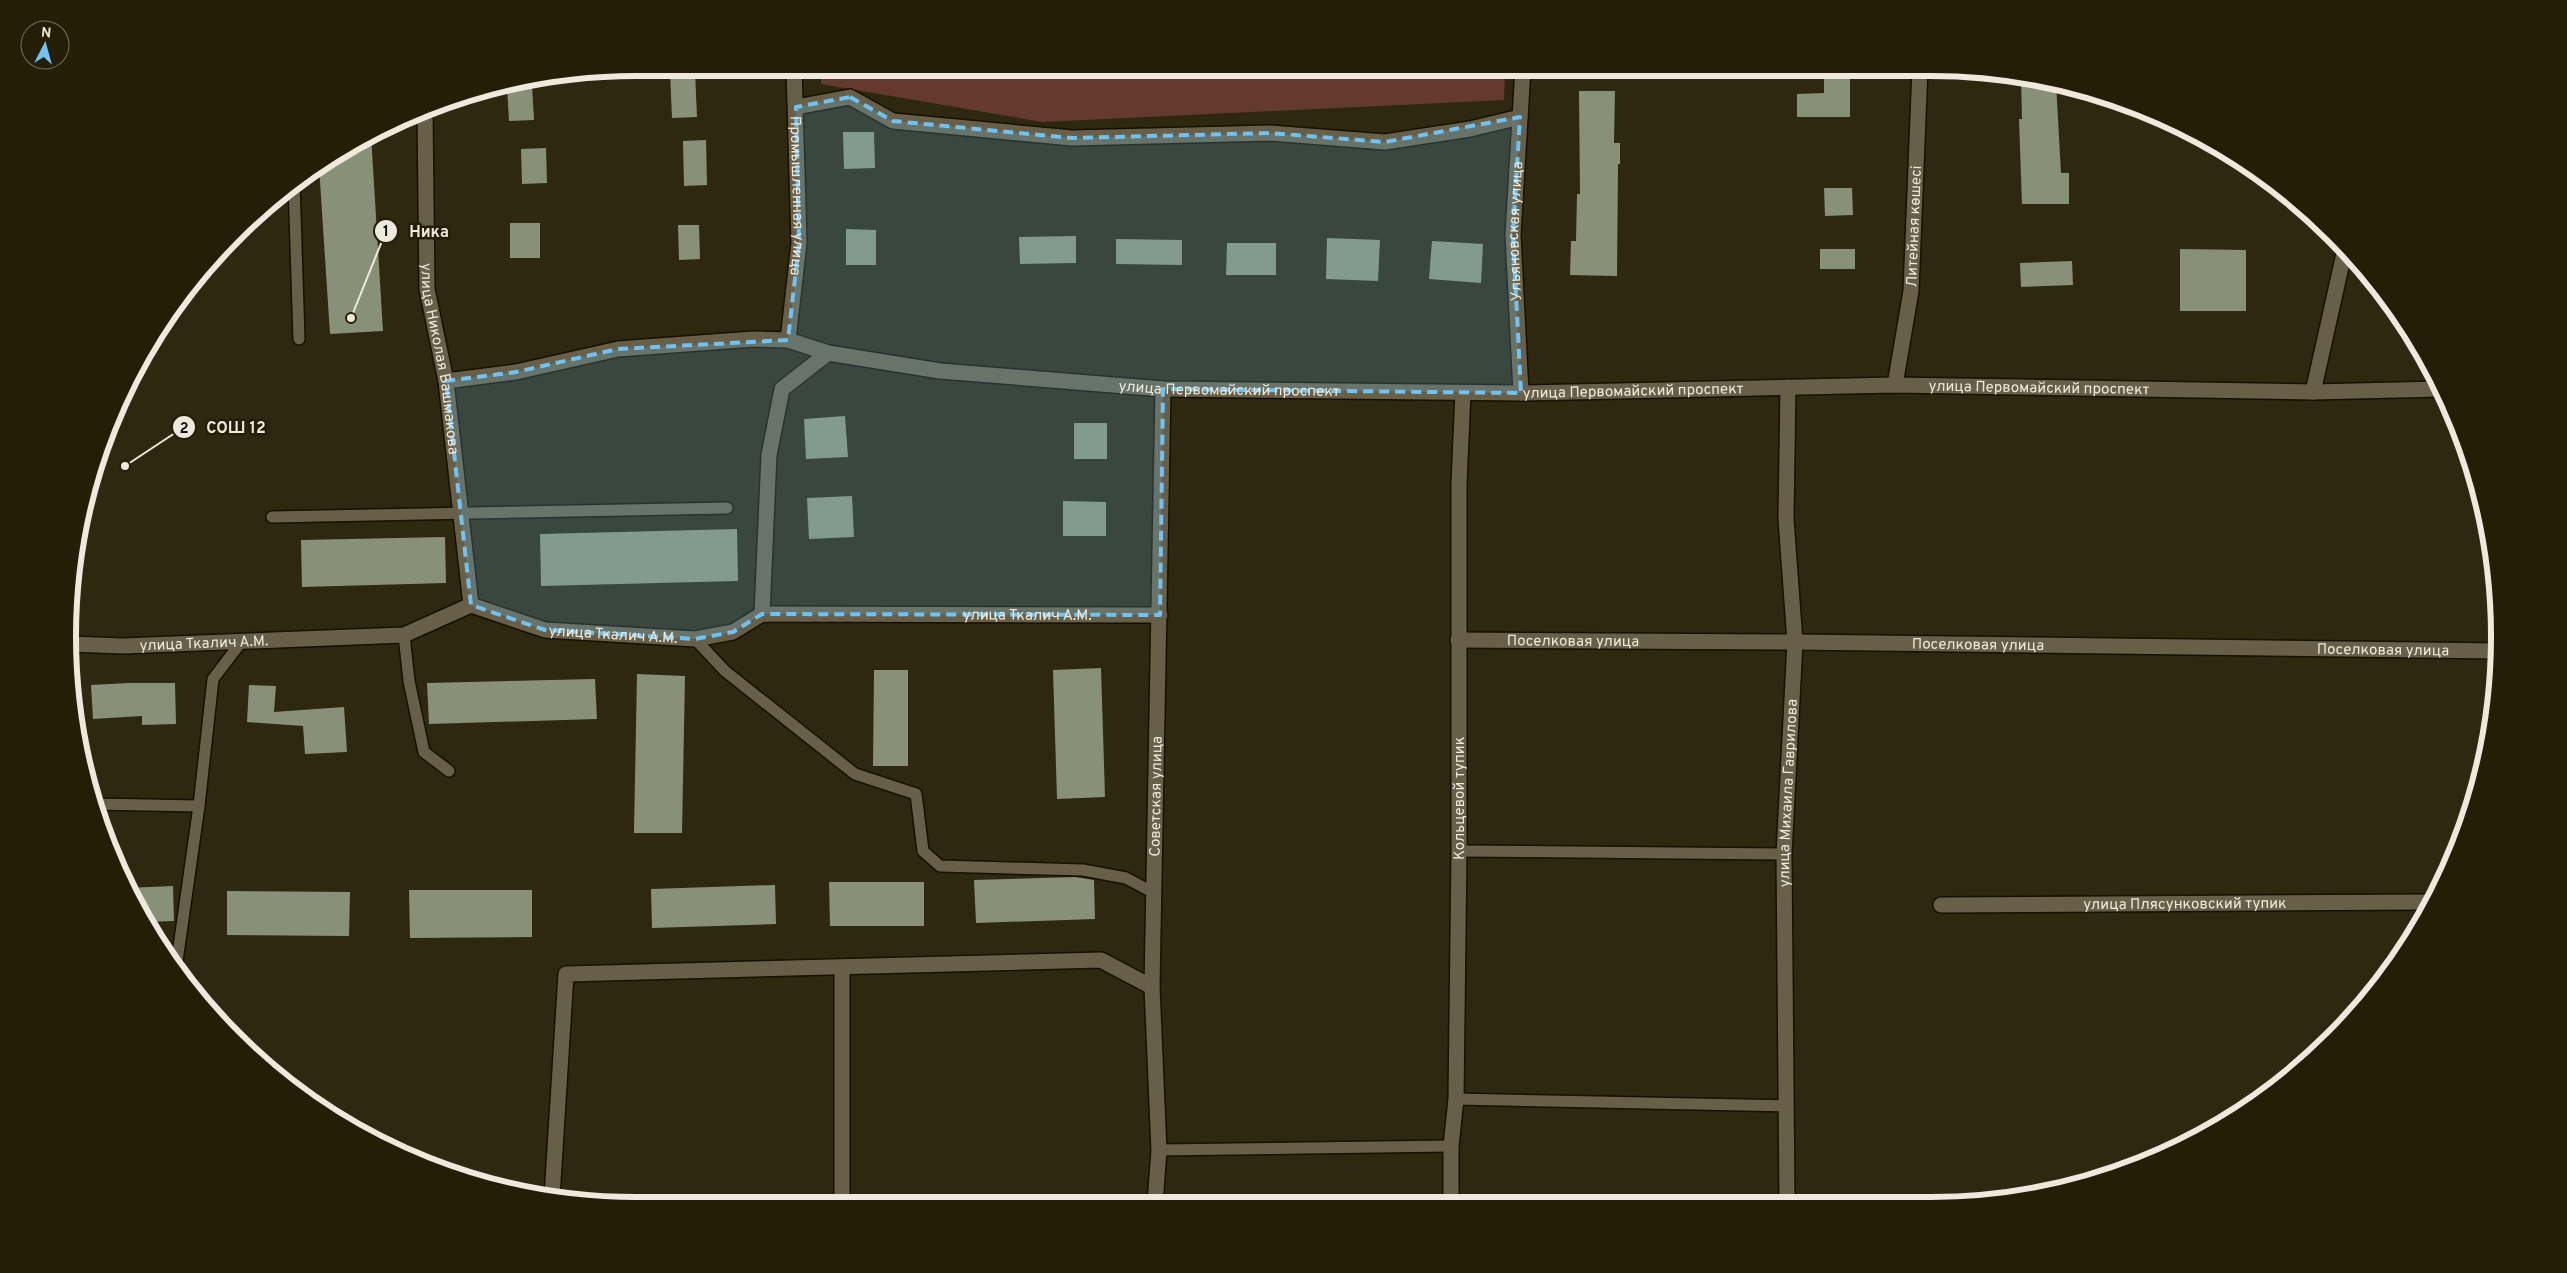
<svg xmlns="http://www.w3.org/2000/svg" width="2567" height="1273" viewBox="0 0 2567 1273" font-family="Overpass,sans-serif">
  <rect width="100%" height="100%" fill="#2e2811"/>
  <polygon fill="#643a2f" points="821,68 1505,68 1504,100 1042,122 821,84"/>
  <g fill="#889077">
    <polygon points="1824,68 1850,68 1850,117 1797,117 1797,94 1824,93"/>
    <polygon points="695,71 697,117 672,118 670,72"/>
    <polygon points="2021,76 2056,83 2061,173 2069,173 2069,204 2022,204 2019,119 2022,119"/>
    <polygon points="532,85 534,120 509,121 507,86"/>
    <polygon points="1579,91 1615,91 1614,143 1620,143 1620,164 1618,164 1617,276 1570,275 1571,241 1576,241 1577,194 1580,194"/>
    <polygon points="843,132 874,132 875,168 844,169"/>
    <polygon points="371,135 383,331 330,334 319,166 352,144"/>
    <polygon points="706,140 707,185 684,186 683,141"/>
    <polygon points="546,148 547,183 522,184 521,149"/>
    <polygon points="1824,188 1852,188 1853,215 1825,216"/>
    <rect x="510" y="223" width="30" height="35"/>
    <polygon points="678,225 699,225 700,259 679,260"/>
    <polygon points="846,229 876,230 876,265 846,265"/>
    <polygon points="1076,236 1076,263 1020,264 1019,237"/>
    <polygon points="1327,238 1380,240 1378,281 1326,279"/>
    <polygon points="1116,239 1182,240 1182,265 1116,264"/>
    <polygon points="1432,241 1483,244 1481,283 1429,279"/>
    <polygon points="1227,243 1276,243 1276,275 1226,275"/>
    <rect x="1820" y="249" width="35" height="20"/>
    <polygon points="2180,249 2246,250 2246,311 2180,311"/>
    <polygon points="2072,261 2073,285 2021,287 2020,263"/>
    <polygon points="845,416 848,457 806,459 804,419"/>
    <rect x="1074" y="423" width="33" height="36"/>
    <polygon points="852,496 854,537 809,539 807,498"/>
    <polygon points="1063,501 1106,502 1106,536 1063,536"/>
    <polygon points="737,529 738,581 541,586 540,534"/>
    <polygon points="445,537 446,583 302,587 301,540"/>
    <polygon points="1101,668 1105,797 1057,799 1053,670"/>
    <polygon points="874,670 908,670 908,766 873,766"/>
    <polygon points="637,674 685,676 682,833 634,833"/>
    <polygon points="595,679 597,719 429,724 427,683"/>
    <polygon points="129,683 175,683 176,724 142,725 142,716 93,719 91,685"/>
    <polygon points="249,685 276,686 274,712 344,707 347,752 305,754 303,726 247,722"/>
    <polygon points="1075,877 1094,880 1095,919 976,923 974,880"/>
    <polygon points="829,882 924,882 924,926 830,926"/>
    <polygon points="775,885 776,924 652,928 651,889"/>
    <polygon points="173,886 174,921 147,922 126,888"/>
    <polygon points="409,890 532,890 532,937 410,938"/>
    <polygon points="227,891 350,892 349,936 227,935"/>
  </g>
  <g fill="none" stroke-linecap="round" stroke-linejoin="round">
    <defs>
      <g id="lane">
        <polyline points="294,183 299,339"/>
        <polyline points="272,517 727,508"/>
        <polyline points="404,635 409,681 424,752 449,771"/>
        <polyline points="695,639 725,671 855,774 916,794 923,851 940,866 1083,870 1126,878 1154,893"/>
        <polyline points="94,804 199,806"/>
        <polyline points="1459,851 1784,854"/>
        <polyline points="176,968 199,806 213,679 242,641"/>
        <polyline points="1456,1099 1786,1106"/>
        <polyline points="1159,1150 1451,1146"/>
      </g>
      <g id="street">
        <path id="s1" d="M794,68L799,243L788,340L828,353L940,371L1163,389L1521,393L1895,385L2313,392L2440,389"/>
        <polyline points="796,107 850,97 893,121 1072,138 1270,133 1385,142 1470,129 1520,117"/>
        <path id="s2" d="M425,111L427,289L446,381L471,605"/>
        <polyline points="446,381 516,372 618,349 753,339 788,340"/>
        <path id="s3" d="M1895,385L1911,291L1920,68"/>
        <polyline points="2313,392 2345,249"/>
        <path id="s4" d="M1521,393L1513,235L1523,68"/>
        <polyline points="762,614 769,455 782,389 828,353"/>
        <path id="s5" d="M1458,640L1795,642L2498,651"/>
        <path id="s6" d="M70,644L123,646L404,635L471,605L545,630L695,639L733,632L762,614L1160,615"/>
        <path id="s7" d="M1941,905L2428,902"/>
        <polyline points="552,1197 566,974 1101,960 1152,987"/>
        <path id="s8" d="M1787,1201L1784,854L1795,642L1786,519L1788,387"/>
        <path id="s9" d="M1451,1203V1146L1456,1099L1459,851V484L1463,393"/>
        <path id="s10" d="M1155,1204L1159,1150L1152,987L1163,389"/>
        <polyline points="842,1205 842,968"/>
      </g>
    </defs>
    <use href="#lane" stroke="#161000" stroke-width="14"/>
    <use href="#street" stroke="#161000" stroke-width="18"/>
    <use href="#lane" stroke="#675f47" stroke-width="11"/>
    <use href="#street" stroke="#675f47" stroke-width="15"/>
  </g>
  <path fill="#70c1f4" fill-opacity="0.2" stroke="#70c1f4" stroke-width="4" stroke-dasharray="10 6" stroke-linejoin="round" d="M850,97L893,121L1072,138L1270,133L1385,142L1520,117L1513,235L1521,393L1163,389L1160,615L762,614L733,632L695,639L545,630L471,605L446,381L516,372L618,349L788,340L799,243L796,107Z"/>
  <g text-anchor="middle" stroke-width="5" stroke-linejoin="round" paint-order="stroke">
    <g font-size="15" fill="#eee9dc" stroke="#241e07">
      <text dy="5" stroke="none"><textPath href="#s1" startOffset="128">Промышленная улица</textPath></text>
      <text dy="5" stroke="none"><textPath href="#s3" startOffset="160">Литейная көшесі</textPath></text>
      <text dy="5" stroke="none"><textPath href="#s4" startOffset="162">Ульяновская улица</textPath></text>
      <text dy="5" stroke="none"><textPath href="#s2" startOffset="249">улица Николая Башмакова</textPath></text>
      <text dy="5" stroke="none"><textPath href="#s1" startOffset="1528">улица Первомайский проспект</textPath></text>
      <text dy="5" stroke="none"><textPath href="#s1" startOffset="718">улица Первомайский проспект</textPath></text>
      <text dy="5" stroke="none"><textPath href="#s1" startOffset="1122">улица Первомайский проспект</textPath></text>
      <text dy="5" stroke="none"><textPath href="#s6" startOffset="974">улица Ткалич А.М.</textPath></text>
      <text dy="5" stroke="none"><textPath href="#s6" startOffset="554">улица Ткалич А.М.</textPath></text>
      <text dy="5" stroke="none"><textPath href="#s5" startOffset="115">Поселковая улица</textPath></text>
      <text dy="5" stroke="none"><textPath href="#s6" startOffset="134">улица Ткалич А.М.</textPath></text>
      <text dy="5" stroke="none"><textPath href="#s5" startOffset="520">Поселковая улица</textPath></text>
      <text dy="5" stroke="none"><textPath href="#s5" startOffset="925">Поселковая улица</textPath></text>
      <text dy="5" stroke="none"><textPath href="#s8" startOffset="408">улица Михаила Гаврилова</textPath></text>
      <text dy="5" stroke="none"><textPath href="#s10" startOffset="408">Советская улица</textPath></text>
      <text dy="5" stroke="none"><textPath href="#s9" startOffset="405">Кольцевой тупик</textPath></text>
      <text dy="5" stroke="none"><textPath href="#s7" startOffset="244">улица Плясунковский тупик</textPath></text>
    </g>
  </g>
  <path d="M0 0H2567V1273H0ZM636 76H1931A560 560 0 0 1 2491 636V637A560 560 0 0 1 1931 1197H636A560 560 0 0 1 76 637V636A560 560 0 0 1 636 76Z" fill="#241e07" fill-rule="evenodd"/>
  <path fill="none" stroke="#eee9dc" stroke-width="6" d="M636 76H1931A560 560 0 0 1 2491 636V637A560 560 0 0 1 1931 1197H636A560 560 0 0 1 76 637V636A560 560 0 0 1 636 76Z"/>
  <path fill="none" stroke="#eee9dc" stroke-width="2" d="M351 318L386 231M125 466L184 427"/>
  <g fill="#eee9dc" stroke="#241e07" stroke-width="2">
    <circle cx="351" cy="318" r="5"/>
    <circle cx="125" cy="466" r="5"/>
    <circle cx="386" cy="231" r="12"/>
    <circle cx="184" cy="427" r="12"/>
  </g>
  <g font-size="15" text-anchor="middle" font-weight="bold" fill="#111">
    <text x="386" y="236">1</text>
    <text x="184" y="433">2</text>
  </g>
  <g font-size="16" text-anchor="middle" font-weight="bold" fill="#eee9dc" stroke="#241e07" stroke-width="5" stroke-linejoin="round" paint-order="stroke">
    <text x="429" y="237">Ника</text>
    <text x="236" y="433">СОШ 12</text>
  </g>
  <g transform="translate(45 45) rotate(6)"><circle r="24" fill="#241e07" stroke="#756f5c"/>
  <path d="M0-4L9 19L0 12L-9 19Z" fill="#70c1f4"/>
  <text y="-8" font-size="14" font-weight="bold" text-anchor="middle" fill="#eee9dc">N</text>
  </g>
</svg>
